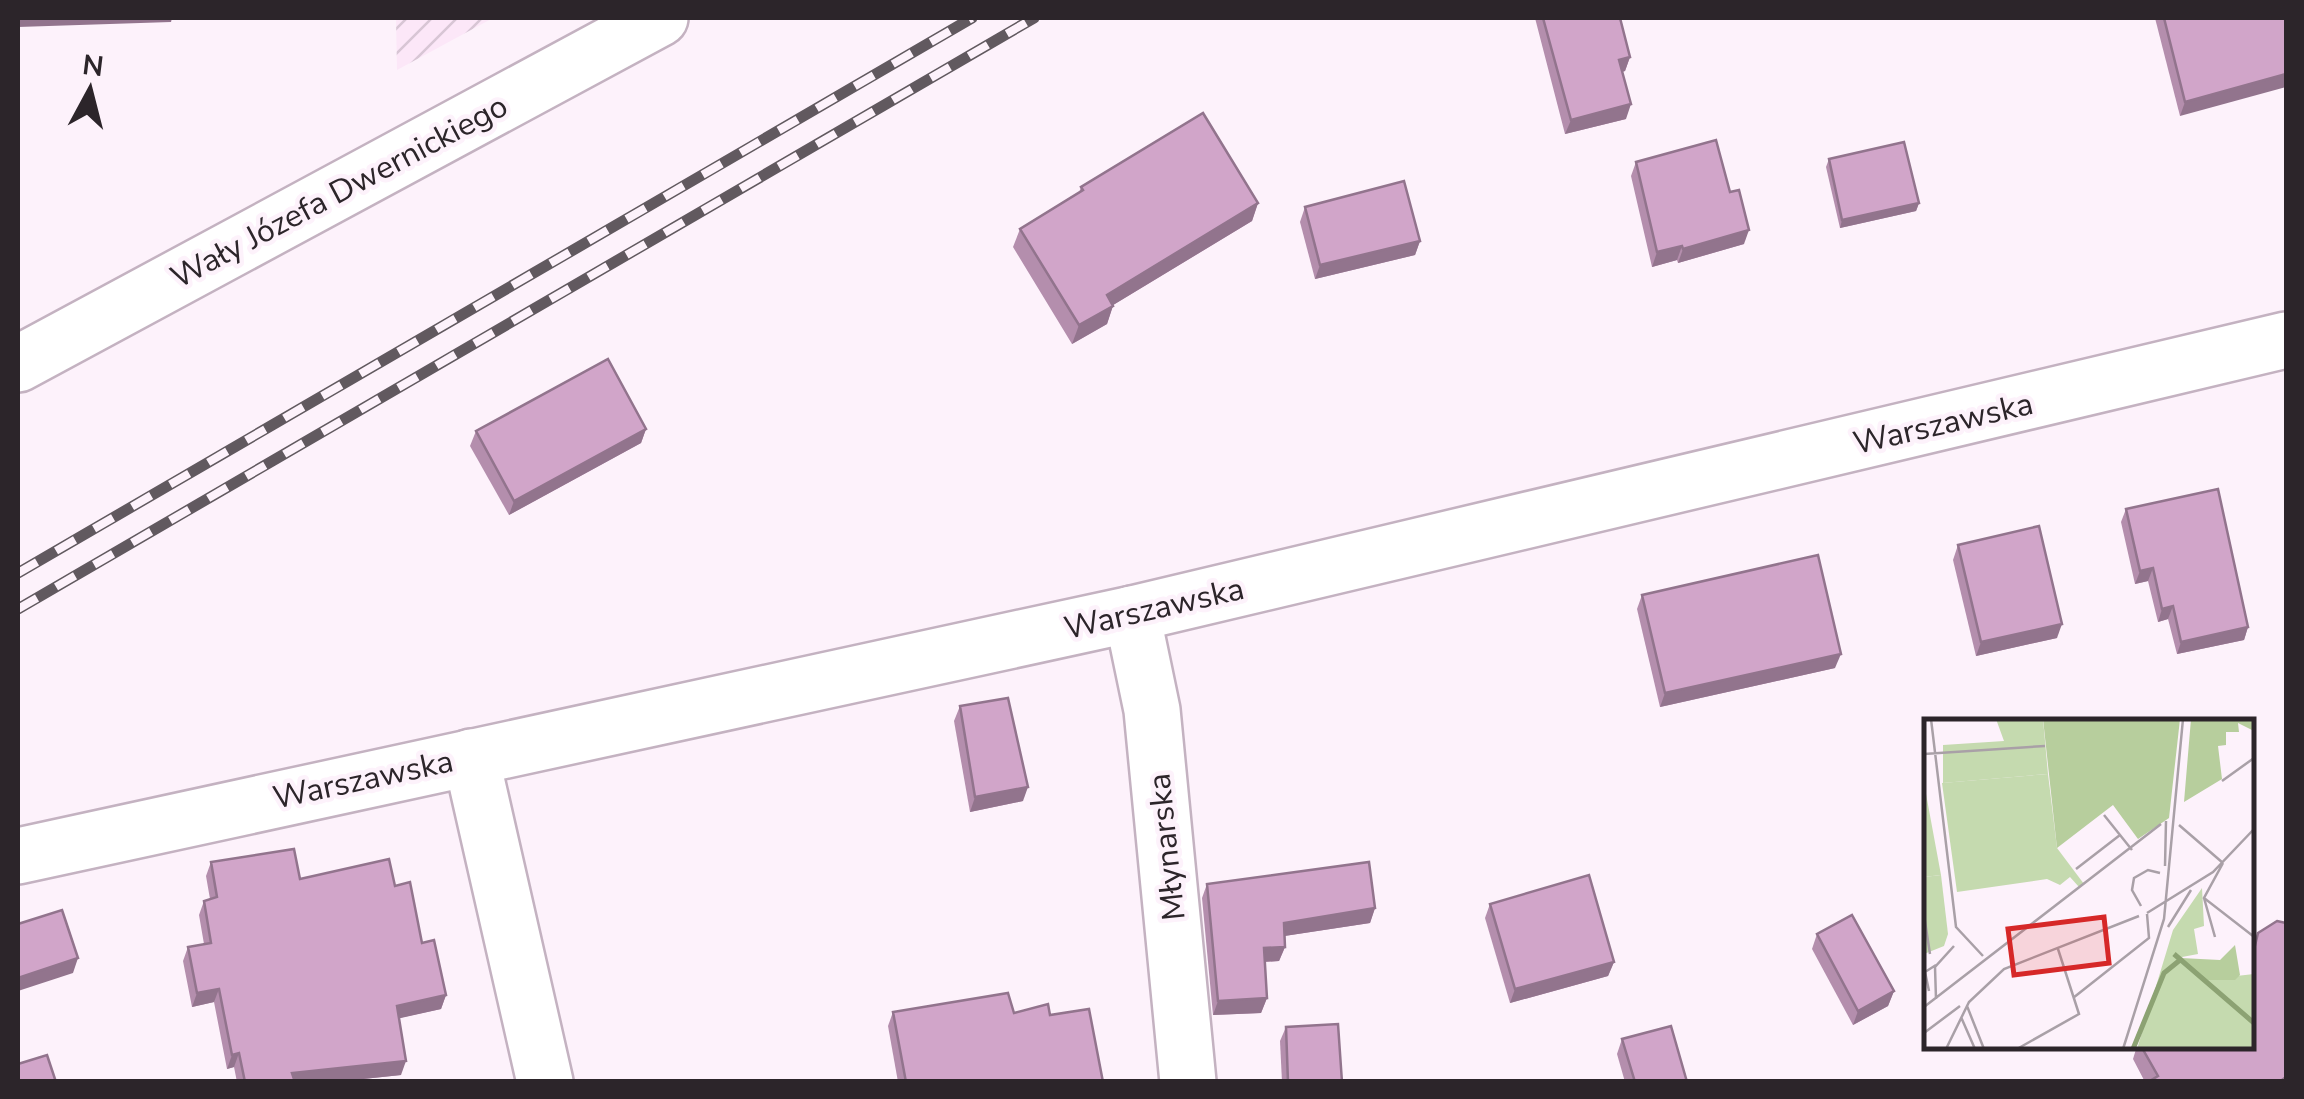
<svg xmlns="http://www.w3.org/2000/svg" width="2304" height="1099" viewBox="0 0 2304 1099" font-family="'Nunito Sans',sans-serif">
  <defs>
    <pattern id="industrial-furrows" width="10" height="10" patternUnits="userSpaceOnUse" patternTransform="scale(2.5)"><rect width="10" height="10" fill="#fce7f8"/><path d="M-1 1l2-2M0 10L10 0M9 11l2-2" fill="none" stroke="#d8c6d5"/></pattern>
  </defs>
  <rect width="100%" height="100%" fill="#fdf2fb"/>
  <polygon fill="url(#industrial-furrows)" points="396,18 493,18 397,70"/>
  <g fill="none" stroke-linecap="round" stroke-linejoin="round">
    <defs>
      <g id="minor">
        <polyline points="18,364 660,18"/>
        <polyline points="1132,614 1152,710 1188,1082"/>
        <polyline points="471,757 545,1082"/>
        <polyline points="18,856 1132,614 2286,340"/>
      </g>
    </defs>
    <use href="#minor" stroke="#c4b2c1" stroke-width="60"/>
    <use href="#minor" stroke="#fff" stroke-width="55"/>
    <defs>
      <g id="rail">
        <polyline points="18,573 972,18"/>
        <polyline points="18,609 1034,18"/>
      </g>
    </defs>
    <use href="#rail" stroke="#61595f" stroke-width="11"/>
    <use href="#rail" stroke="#fdf2fb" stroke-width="8" stroke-dasharray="22" stroke-linecap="butt"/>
  </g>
  <g fill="#b48ead">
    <polygon points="1535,18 1620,18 1630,57 1625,71 1622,72 1626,119 1565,134"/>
    <polygon points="2155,18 2286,18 2180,116"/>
    <polygon points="1829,159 1919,203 1916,211 1840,228 1826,167"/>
    <polygon points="1636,162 1744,244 1678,263 1677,260 1652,267 1631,176"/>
    <polygon points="1081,187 1258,203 1252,221 1113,305 1107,324 1072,344 1013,247 1020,229 1079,193"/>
    <polygon points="1305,207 1420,241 1415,255 1315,279 1300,222"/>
    <polygon points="646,429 641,443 509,515 470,446 476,431"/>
    <polygon points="2126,509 2248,627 2244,640 2177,654 2168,619 2158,622 2148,581 2135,584 2121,522"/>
    <polygon points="1958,545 2057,638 1976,656 1953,560"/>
    <polygon points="1642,595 1835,668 1660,707 1637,609"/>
    <polygon points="960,706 1023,801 970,812 954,721"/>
    <polygon points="211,862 300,879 395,886 446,995 441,1009 399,1018 401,1075 335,1082 237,1082 234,1067 227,1069 214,1002 192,1007 183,961 188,947 204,944 199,915 204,901 210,899 206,876"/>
    <polygon points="1207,884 1375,908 1370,923 1284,936 1285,947 1279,961 1265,962 1267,998 1261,1013 1213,1015 1202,898"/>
    <polygon points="1490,904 1614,962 1608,976 1510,1003 1485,918"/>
    <polygon points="2258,933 2286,1082 2145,1082 2133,1059 2137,1046 2252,1046 2252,950"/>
    <polygon points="1817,934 1894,991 1888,1006 1853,1025 1812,949"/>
    <polygon points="893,1012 1014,1013 1050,1015 1103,1082 898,1082 888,1026"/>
    <polygon points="1286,1027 1342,1082 1282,1082 1280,1041"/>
    <polygon points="1622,1039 1687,1082 1625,1082 1617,1054"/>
  </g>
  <g fill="#92748d">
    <polygon points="18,18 172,18 171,22 18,27"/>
    <polygon points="1630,57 1625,71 1614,74 1619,60"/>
    <polygon points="2286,74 2286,87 2180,116 2185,102"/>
    <polygon points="1631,104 1626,119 1565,134 1571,120"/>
    <polygon points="1258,203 1252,221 1100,313 1107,295"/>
    <polygon points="1919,203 1916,211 1840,228 1842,220"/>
    <polygon points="1749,230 1744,244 1678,263 1683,249"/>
    <polygon points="1420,241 1415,255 1315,279 1320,265"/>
    <polygon points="1682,246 1677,260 1652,267 1657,252"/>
    <polygon points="1113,306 1107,324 1072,344 1079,325"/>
    <polygon points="646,429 641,443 509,515 514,501"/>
    <polygon points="2153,568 2148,581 2135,584 2140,571"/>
    <polygon points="2173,606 2168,619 2158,622 2162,609"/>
    <polygon points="2062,624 2057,638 1976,656 1981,642"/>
    <polygon points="2248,627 2244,640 2177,654 2181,642"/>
    <polygon points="1841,654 1835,668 1660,707 1665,693"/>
    <polygon points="1028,787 1023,801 970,812 975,797"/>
    <polygon points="1375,908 1370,923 1278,937 1284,923"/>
    <polygon points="1285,947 1279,961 1259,962 1264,948"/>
    <polygon points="78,958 73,973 18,991 18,978"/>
    <polygon points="1614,962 1608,976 1510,1003 1515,989"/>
    <polygon points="219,989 214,1002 192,1007 197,993"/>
    <polygon points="1894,991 1888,1006 1853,1025 1858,1011"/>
    <polygon points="446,995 441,1009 392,1020 397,1006"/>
    <polygon points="1267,998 1261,1013 1213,1015 1218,1001"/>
    <polygon points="239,1053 234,1067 227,1069 232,1055"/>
    <polygon points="406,1061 401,1075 335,1082 289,1082 292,1073"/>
  </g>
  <g fill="#d1a5c9" stroke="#92748d" stroke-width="2.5">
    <polygon points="1543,18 1620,18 1630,57 1619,60 1631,104 1571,120"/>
    <polygon points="2164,18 2286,18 2286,74 2185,102"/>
    <polygon points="1203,113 1258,203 1107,295 1113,306 1079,325 1020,229 1083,190 1081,187"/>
    <polygon points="1716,140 1730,192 1739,190 1749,230 1683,249 1682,246 1657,252 1636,162"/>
    <polygon points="1904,142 1919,203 1842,220 1829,159"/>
    <polygon points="1404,181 1420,241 1320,265 1305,207"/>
    <polygon points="608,359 646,429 514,501 476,431"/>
    <polygon points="2218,489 2248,627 2181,642 2173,606 2162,609 2153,568 2140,571 2126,509"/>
    <polygon points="2039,526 2062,624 1981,642 1958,545"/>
    <polygon points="1818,555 1841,654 1665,693 1642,595"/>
    <polygon points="1008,698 1028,787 975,797 960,706"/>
    <polygon points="294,849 300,879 389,859 395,886 410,882 422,943 434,940 446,995 397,1006 406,1061 292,1073 295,1082 245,1082 239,1053 232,1055 219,989 197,993 188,947 211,943 204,901 217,897 211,862"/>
    <polygon points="1369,862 1375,908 1284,923 1285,947 1264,948 1267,998 1218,1001 1207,884"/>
    <polygon points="1589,875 1614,962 1515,989 1490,904"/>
    <polygon points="62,910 78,958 18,978 18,924"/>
    <polygon points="1852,915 1894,991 1858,1011 1817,934"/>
    <polygon points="2277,921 2286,923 2286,1077 2279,1082 2148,1082 2158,1076 2141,1046 2252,1046 2252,958 2258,933"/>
    <polygon points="1008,993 1014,1013 1048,1004 1050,1015 1089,1009 1103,1082 906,1082 893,1012"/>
    <polygon points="1338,1024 1342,1082 1288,1082 1286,1027"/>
    <polygon points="1671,1026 1687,1082 1635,1082 1622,1039"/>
    <polygon points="47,1055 56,1082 18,1082 18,1064"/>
  </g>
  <g text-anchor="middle" stroke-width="9" stroke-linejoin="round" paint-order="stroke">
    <g font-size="32" fill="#2c252a" stroke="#fdf2fb">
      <text transform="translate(339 191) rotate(-28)" y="11">Wały Józefa Dwernickiego</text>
      <text transform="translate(1943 423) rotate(-13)" y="11">Warszawska</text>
      <text transform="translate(1154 608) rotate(-13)" y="11">Warszawska</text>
      <text transform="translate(363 779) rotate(-12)" y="11">Warszawska</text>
      <text transform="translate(1166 847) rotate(-96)" y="11">Młynarska</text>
    </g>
  </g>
  <g transform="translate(1924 719)">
    <rect width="330" height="330" fill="#fdf2fb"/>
    <path d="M124,55L133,129L160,165L155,168L146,158L136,166L123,160L33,173L18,64ZM0,64L17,156L0,158ZM278,169L280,207L270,210L274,235L258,238L277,261L330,255V330H213L249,211Z" fill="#c5daaf"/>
    <path d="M119,0H256L245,99L214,120L189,86L133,129ZM267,0H329L330,12L314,4L315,13H302V26L294,27L298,60L260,83ZM311,226L316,256L311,261H277L257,239L296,241Z" fill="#b7ce9d"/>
    <path d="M17,156L24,215L20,227L0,235V158Z" fill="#c5daaf"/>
    <path d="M72,0H119L124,55L19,64V26L80,22Z" fill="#c5daaf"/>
    <path fill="none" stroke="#8ca273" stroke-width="5" d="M250,235L330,304M209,330L240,254L256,241"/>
    <path fill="none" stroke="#a9a0a7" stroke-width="2.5" d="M7,0L32,208L59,237M0,35L121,27M298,62L330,39M180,96L208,131M255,106L299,144M299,144L280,179L329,217M241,147L242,102M152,150L196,116M280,179L291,218M217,187L208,171L210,159L224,151L236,154M223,194L289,153L330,110M0,196L6,235M244,208L267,171M5,272L1,253L12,246M149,279L225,219L223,195M12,280L11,248L30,227M43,287L60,330M0,288L237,105M37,298L51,330M0,314L36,287M22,330L45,283L80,250L215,197M93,330L155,295L134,230M199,330L240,200L259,0"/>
    <path fill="#d62828" fill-opacity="0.15" stroke="#d62828" stroke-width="5" d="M180,198L185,244L90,256L84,210Z"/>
    <rect width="330" height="330" fill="none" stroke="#2c252a" stroke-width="5"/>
  </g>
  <rect width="2304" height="1099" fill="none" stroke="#2c252a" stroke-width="40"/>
  <g transform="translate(90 90) rotate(7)" stroke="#fdf2fb" stroke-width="8" paint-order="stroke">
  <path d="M0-8L18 38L0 25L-18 38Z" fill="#2c252a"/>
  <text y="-15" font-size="28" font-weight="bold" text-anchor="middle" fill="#2c252a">N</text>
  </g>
</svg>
